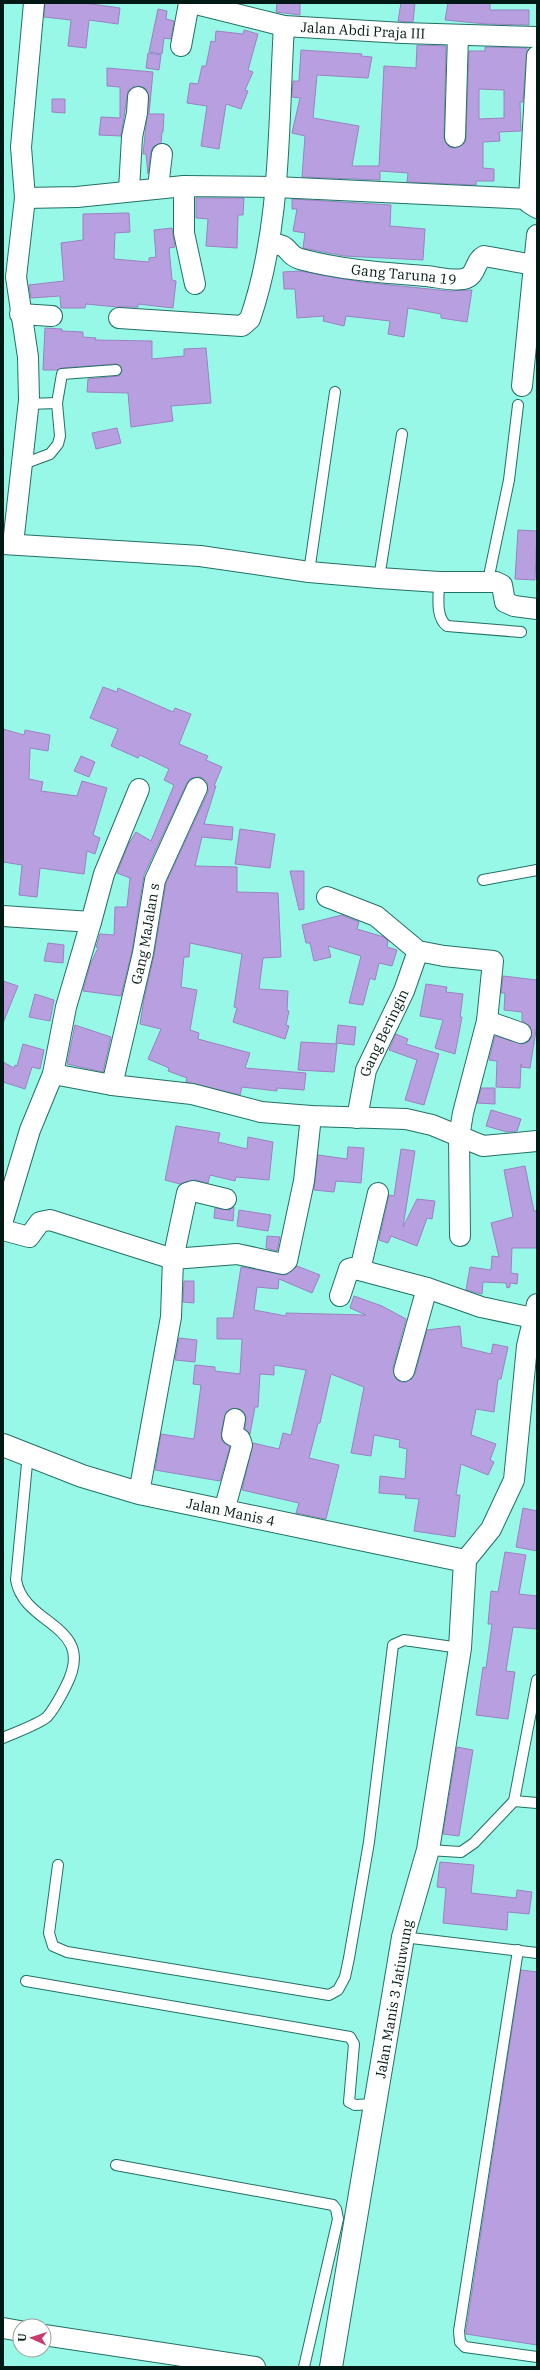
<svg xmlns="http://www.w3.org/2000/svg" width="540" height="2370" viewBox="0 0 540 2370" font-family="'IBM Plex Serif',serif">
  <rect width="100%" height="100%" fill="#98f8e7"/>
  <g fill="#b89fe0" stroke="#9a82c1" fill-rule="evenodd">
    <polygon points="45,3 84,3 120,8 118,24 89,20 86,48 68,46 71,20 44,17"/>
    <polygon points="277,3 300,3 300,15 276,12"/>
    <polygon points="401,3 415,3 413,22 398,21"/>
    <polygon points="448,3 490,3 490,10 529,10 529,25 486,24 445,20"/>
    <polygon points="158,9 167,11 166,19 174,21 171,39 164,38 162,54 149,52"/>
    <polygon points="244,30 258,34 248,70 253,72 245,90 248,91 241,109 226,104 219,149 201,146 207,106 187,103 190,83 198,84 202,66 206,66 211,41 215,42 216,31 243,34"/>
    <path d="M417,45L446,46L444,137L449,147L455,148L465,143L466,137L469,51H485V47L527,48L523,102H520L521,131L499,132L500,141L483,142V168L494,169V181H476V185L407,182L408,173L380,171V180L302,177L305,136L292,133L300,98L292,97L293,81H299L301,50L362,54L361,56L372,57L368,78L317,75L313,118L359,126L352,166H379L384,66L416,68ZM479,89L504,90V118L479,119Z"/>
    <polygon points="148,53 161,55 159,70 146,68"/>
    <polygon points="107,68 153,72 149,114 164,114 163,132 162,132 161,143 153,147 151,152 148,174 146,154 143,154 149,98 145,88 133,87 128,91 121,136 99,135 101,117 120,118 120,87 107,86"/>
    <polygon points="52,99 65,99 65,113 52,112"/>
    <polygon points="196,198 244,198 243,215 238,215 237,248 206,246 208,219 196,218"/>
    <polygon points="292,199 391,205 390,226 425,229 423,260 344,256 303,248 305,233 293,231 297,209 292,209"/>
    <polygon points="129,213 130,232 115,233 114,259 149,262 149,258 156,257 154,230 172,228 175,247 169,248 172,280 176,281 173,308 138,304 138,307 117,307 86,304 85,308 61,308 60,296 31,298 29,285 64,281 61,243 83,240 83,214"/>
    <polygon points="301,271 361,282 449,291 472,290 467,322 441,318 441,314 408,308 404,337 388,334 390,321 346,316 344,326 323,321 324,316 297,318 295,289 284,289 283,272"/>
    <polygon points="45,328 62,329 62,331 83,332 83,337 96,338 95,340 152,341 152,359 184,356 184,349 206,348 211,403 171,406 173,421 131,427 128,393 87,392 88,379 119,376 122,372 121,366 116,364 62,368 57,370 43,370"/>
    <polygon points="117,428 121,443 96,449 92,433"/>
    <polygon points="518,530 537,531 535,580 515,579"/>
    <polygon points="103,687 117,692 118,688 173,712 175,708 191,714 179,744 208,756 206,760 222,767 214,786 216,786 204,824 233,827 232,840 202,837 195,866 237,867 237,892 278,893 281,957 263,958 259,989 288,991 287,1010 289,1011 286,1025 289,1026 285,1039 233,1022 237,1008 234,1007 242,954 190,943 189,957 184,957 181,987 197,990 190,1030 199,1033 198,1039 250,1053 245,1068 306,1073 304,1090 277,1088 277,1091 242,1087 240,1095 186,1082 187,1078 168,1071 169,1068 148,1059 161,1029 140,1024 144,999 154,955 166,883 208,792 207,782 201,777 191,778 187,783 144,875 132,951 121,996 83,991 90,965 98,948 96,947 100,934 114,935 115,907 127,907 130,878 117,873 129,843 136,832 151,841 174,785 164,780 169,769 140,755 138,758 111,746 118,729 90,718"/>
    <polygon points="3,729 24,735 25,730 50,735 48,751 30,748 29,779 43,782 41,791 77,796 82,781 107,788 93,835 100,838 95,854 87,851 84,874 40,868 37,897 19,895 22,865 3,862"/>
    <polygon points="81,756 95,762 89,777 74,771"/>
    <polygon points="240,829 275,834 270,868 235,864"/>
    <polygon points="290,871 304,871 304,909 299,910"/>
    <polygon points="342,915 359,922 357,929 384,937 388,941 387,947 397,950 392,966 379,963 375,980 370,978 363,1005 349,1003 361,956 328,946 331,957 314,961 310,943 306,943 302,925"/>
    <polygon points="48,943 64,945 63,963 44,961"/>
    <polygon points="503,976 537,980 537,1024 530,1068 521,1067 521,1064 520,1088 496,1087 497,1061 489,1060 495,1036 523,1044 529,1041 532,1036 530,1026 522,1021 522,1012 504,1010 505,993 501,993"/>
    <polygon points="3,981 18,986 3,1023"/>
    <polygon points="426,984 447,987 446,992 463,994 460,1017 462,1017 455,1054 435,1048 443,1020 420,1016"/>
    <polygon points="35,994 54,1000 50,1021 29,1017"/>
    <polygon points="75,1025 111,1037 103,1072 67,1064"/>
    <polygon points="338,1025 356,1027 354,1045 336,1043"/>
    <polygon points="396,1034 408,1039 406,1044 439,1054 424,1105 405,1100 417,1060 389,1050"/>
    <polygon points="301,1042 337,1044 334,1072 298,1070"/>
    <polygon points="23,1044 44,1050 40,1069 32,1067 25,1089 3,1082 3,1062 14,1068 15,1065 17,1066"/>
    <polygon points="481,1088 495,1088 495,1104 477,1103"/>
    <polygon points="491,1110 521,1119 517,1131 507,1132 486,1126"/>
    <polygon points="176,1126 220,1133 218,1142 247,1149 248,1137 273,1142 269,1180 236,1177 235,1181 210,1175 208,1183 195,1180 180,1184 165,1180"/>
    <polygon points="348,1147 364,1148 361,1183 336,1181 334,1192 314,1190 318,1155 347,1159"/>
    <polygon points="401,1149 415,1151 403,1227 417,1199 435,1201 432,1219 427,1218 417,1246 391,1236 388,1243 379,1240 389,1195 394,1196"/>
    <polygon points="525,1166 534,1211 537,1211 537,1248 512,1248 511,1273 518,1274 517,1284 510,1283 510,1287 507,1288 506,1283 483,1282 482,1294 466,1290 470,1267 491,1270 492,1256 499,1257 491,1223 513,1217 504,1170"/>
    <polygon points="234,1207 233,1221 214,1218 215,1208 229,1210"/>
    <polygon points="239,1210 271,1215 268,1231 237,1226"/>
    <polygon points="267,1236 280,1237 277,1251 266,1248"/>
    <polygon points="297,1266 320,1275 312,1293 279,1279 278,1289 257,1287 254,1310 286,1316 286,1313 366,1315 350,1308 354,1296 382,1306 406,1319 393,1368 396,1379 401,1382 407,1382 415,1374 427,1330 460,1326 462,1347 491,1354 493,1344 508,1347 501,1379 498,1379 494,1412 476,1409 471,1435 496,1444 490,1460 494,1462 488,1475 461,1464 456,1495 460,1495 455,1537 414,1531 419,1499 405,1498 406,1495 379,1493 380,1476 405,1479 407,1449 399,1447 400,1440 374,1435 371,1456 351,1453 364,1387 331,1374 320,1423 318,1423 309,1458 339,1465 326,1519 296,1513 299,1503 242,1490 253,1443 279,1449 283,1433 291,1435 306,1370 274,1365 274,1375 260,1374 258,1407 255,1407 250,1434 245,1429 246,1416 243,1411 232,1408 226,1412 221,1433 222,1441 230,1447 220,1481 155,1470 161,1434 194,1439 201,1385 193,1384 195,1365 215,1367 215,1371 240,1374 242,1339 217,1339 217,1318 233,1318 241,1267 285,1275"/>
    <polygon points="184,1281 194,1281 194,1303 183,1302"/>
    <polygon points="179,1338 197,1340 195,1362 175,1360"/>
    <polygon points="523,1508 537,1511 537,1551 516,1547"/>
    <polygon points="505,1552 526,1555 519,1594 537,1596 537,1629 513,1627 506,1671 515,1672 508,1719 476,1715 483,1667 486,1668 492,1624 488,1624 491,1591 498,1592"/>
    <polygon points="457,1747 473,1750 459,1836 443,1834"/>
    <polygon points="440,1862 474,1865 471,1893 516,1898 517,1890 532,1892 529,1914 508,1912 507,1930 443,1923 446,1888 437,1887"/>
    <polygon points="521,1970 537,1972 537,2345 466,2334 466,2331"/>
  </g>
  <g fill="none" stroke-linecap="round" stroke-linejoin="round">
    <defs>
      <g id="service">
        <polyline points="28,404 57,403"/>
        <polyline points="23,464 50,454 58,444 60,436 57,403 62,374 116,370"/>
        <polyline points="309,572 335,392"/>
        <polyline points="379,578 402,434"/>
        <path d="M439,582C439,596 435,617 447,626L521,632"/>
        <polyline points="490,582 490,571 509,480 518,405"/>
        <polyline points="483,880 537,870"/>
        <path d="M3,1738C14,1733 39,1724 47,1717C55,1708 61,1696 66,1686C98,1624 24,1627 16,1580L28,1453"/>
        <polyline points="514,1801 537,1803"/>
        <polyline points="428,1850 461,1852 474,1843 514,1801 537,1680"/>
        <polyline points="58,1865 49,1933 53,1946 67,1952 329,1995 338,1990 345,1977 349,1958 369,1842 393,1645 404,1640 460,1648"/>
        <polyline points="403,1937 537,1953"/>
        <polyline points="518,1950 459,2331 460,2342 465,2347 537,2357"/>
        <polyline points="26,1981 350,2037 354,2044 349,2102 355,2105 375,2104"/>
        <polyline points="116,2165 333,2205 336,2209 338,2219 304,2367"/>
      </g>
      <g id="minor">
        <path id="s1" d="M192,3L284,26L403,33L537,37"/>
        <polyline points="181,46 189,3"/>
        <polyline points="537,56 529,199 529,203 537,208"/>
        <polyline points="455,137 458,35"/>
        <polyline points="184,186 184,233 195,284"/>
        <polyline points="158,187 162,154"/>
        <polyline points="129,190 132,137 137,113 138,97"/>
        <polyline points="25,198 77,197 184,186 275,187 529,199"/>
        <path id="s2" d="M269,245C291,242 285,255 300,259C341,270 384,273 426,276C437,277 452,281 463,279C477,277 474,261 484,256L534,265"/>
        <polyline points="20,314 52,316"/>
        <path d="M119,318L242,326L250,319C282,226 278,123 284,26"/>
        <polyline points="522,386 537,235"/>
        <polyline points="3,544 200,556 309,572 379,578 439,582 496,582 502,585 505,602 514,606 537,609"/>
        <polyline points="13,544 29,400 28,357 16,277 25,198 21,147 34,3"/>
        <polyline points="327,897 376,916 418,951 444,956 493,961 487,1021 463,1113 459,1137 460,1236"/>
        <polyline points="3,916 91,922 66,1007 53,1074 30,1130 3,1220"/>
        <polyline points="91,922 104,874 139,789"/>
        <polyline points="487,1021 521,1033"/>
        <polyline points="53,1074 112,1085 192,1094 261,1112 311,1116 406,1119 432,1125 483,1146 537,1141"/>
        <path id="s3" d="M112,1085L143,953L155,880L197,788"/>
        <path id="s4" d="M357,1118L366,1070L404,991L418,951"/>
        <polyline points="3,1230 29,1237 40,1222 50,1220 173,1259 237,1254 283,1264 287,1261 304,1181 311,1116"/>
        <polyline points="360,1270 378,1193"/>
        <polyline points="340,1296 349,1269 352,1268 427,1288 481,1307 533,1318"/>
        <polyline points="404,1371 427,1288"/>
        <polyline points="139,1493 171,1317 173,1259 187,1193 193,1191 226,1199"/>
        <polyline points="224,1511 242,1445 240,1439 232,1435 235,1419"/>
        <polyline points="465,1561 491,1529 514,1480 527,1346 537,1304"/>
        <polyline points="3,2328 20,2331"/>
        <polyline points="44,2335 255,2367"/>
      </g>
      <g id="tertiary">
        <path id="s5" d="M3,1445L82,1476L139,1493L465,1561L460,1648L428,1850L403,1937L331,2367"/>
      </g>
    </defs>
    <use href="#service" stroke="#237065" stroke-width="12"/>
    <use href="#minor" stroke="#237065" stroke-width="22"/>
    <use href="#tertiary" stroke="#237065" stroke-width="24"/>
    <use href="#service" stroke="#fff" stroke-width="10"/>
    <use href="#minor" stroke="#fff" stroke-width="20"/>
    <use href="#tertiary" stroke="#fff" stroke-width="22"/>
  </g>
  <g text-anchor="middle" stroke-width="3" stroke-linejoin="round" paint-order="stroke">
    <g font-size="14" fill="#001915" stroke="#fff">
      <text dy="5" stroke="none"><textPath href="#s1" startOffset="174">Jalan Abdi Praja III</textPath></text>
      <text dy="5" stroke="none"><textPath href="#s2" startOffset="141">Gang Taruna 19</textPath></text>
      <text dy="5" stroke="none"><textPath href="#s3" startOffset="155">Gang MaJalan s</textPath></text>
      <text dy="5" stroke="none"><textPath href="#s4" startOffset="90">Gang Beringin</textPath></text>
      <text dy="5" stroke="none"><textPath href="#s5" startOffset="238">Jalan Manis 4</textPath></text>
      <text transform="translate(394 1999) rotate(-80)" y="5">Jalan Manis 3 Jatiuwung</text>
    </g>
  </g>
  <rect width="540" height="2370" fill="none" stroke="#001915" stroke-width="8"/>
  <g transform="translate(32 2338) rotate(273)"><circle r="19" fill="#ffffff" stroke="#99a3a1"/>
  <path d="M0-3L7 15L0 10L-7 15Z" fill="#c83c72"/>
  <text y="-6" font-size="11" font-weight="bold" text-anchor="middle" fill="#001915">U</text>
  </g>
</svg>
